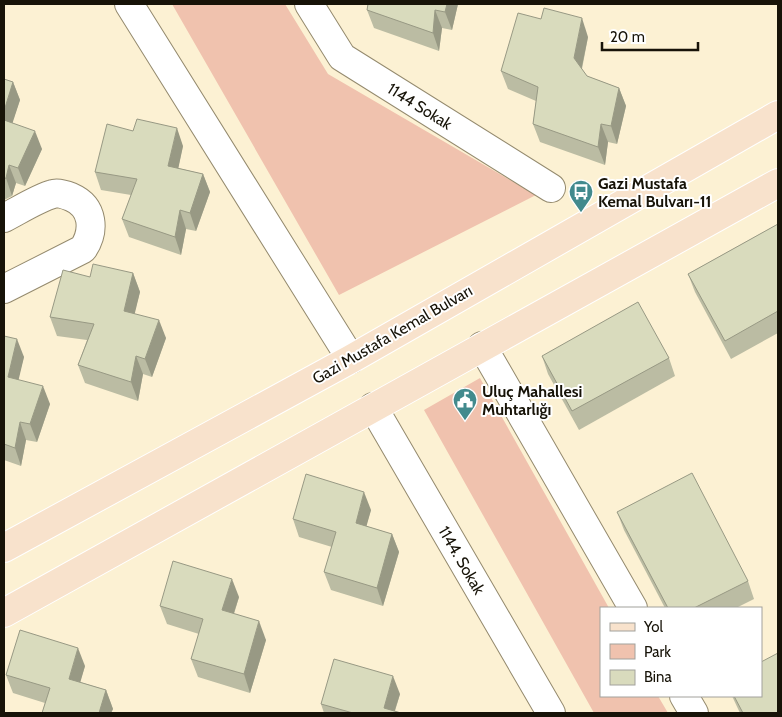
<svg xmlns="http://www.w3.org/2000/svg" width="782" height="717" viewBox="0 0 782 717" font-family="Cabin,sans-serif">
  <rect width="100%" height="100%" fill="#fcf1d3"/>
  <g fill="#f0c2ae">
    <polygon points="172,4 285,4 328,74 536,195 339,295"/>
    <polygon points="480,378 609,608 601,608 601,696 658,696 668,713 594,713 424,410"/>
  </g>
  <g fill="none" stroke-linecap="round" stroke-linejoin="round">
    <defs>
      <g id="minor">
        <polyline points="129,4 351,359"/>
        <polyline points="309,4 342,57 551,188"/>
        <path d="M4,218C18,211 38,198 53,194C58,192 66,195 71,197C94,207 95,231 83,249L4,289"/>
        <polyline points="482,346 633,608"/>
        <polyline points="373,407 551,713"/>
        <polyline points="684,696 694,713"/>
      </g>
      <g id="major">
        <polyline points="4,548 351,359 778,115"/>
        <polyline points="4,613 778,183"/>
      </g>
    </defs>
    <use href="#minor" stroke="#948a6e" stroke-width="30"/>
    <use href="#major" stroke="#fff" stroke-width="30"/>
    <use href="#minor" stroke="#fff" stroke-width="28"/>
    <use href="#major" stroke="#f8e2cc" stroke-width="28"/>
  </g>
  <g fill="#bbbca3">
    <polygon points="368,4 458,4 452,30 442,28 439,51 374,28 367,10"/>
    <polygon points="588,37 582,69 587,76 619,88 626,106 617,144 608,142 605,165 540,142 533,124 536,101 508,89 501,71"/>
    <polygon points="4,79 13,82 20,100 12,123 42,149 25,186 16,183 12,196 4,200"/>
    <polygon points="183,146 178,168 203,174 210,192 196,231 186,229 181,255 129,237 122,219 131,195 101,190 95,172"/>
    <polygon points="778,224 778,333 731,359 695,292 688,274"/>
    <polygon points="133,273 140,292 134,314 166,338 152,377 143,374 138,401 85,383 78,365 87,340 57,336 50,317 90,277"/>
    <polygon points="4,336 24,357 18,379 50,404 37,442 26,440 21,466 4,460"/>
    <polygon points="542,356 669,358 675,376 579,430 548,374"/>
    <polygon points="371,510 366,526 392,534 399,552 383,606 331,590 324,572 332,547 299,537 293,519"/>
    <polygon points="617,512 748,581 754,599 736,608 665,608 624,530"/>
    <polygon points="239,597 234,614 266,640 250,693 198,677 191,659 199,634 167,624 160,606"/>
    <polygon points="85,666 80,682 106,690 113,709 111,713 42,713 45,703 13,693 6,675"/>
    <polygon points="400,694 395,711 401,713 324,713 321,704"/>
    <polygon points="732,696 761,696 778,713 740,713"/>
  </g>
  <g fill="#989984">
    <polygon points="447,4 458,4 452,30 445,12"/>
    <polygon points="435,10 442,28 439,51 433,33"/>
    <polygon points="582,18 588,37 580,76 574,58"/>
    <polygon points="13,82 20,100 8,137 4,126 4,111"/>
    <polygon points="619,88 626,106 617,144 611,126"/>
    <polygon points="601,124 608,142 605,165 598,147"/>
    <polygon points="177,128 183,146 175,184 168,166"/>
    <polygon points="35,131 42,149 25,186 18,168"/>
    <polygon points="9,165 16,183 12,196 6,178"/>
    <polygon points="203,174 210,192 196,231 190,213"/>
    <polygon points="180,210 186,229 181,255 175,237"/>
    <polygon points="133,273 140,292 131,329 124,311"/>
    <polygon points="159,320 166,338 152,377 145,359"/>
    <polygon points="17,339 24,357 15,395 8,377"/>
    <polygon points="136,356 143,374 138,401 131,382"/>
    <polygon points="43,386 50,404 37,442 30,424"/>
    <polygon points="20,422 26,440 21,466 15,448"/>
    <polygon points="364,492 371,510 362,542 356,523"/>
    <polygon points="392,534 399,552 383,606 377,588"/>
    <polygon points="232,579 239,597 229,628 222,610"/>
    <polygon points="259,621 266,640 250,693 244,674"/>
    <polygon points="78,648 85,666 76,697 69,679"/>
    <polygon points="393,676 400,694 394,713 384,708"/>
    <polygon points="106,690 113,709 111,713 99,713"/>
  </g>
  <g fill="#d9dbbd" stroke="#989984">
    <polygon points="368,4 447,4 445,12 435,10 433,33 367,10"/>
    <polygon points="544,8 582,18 574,58 587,76 619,88 611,126 601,124 598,147 533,124 538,87 501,71 518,13 541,19"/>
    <polygon points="4,79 13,82 4,111"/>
    <polygon points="137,119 177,128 168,166 203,174 190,213 180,210 175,237 122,219 137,179 95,172 107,124 133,131"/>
    <polygon points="4,120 35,131 18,168 9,165 6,178 4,179"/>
    <polygon points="778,224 778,311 725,341 688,274"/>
    <polygon points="93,264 133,273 124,311 159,320 145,359 136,356 131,382 78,365 94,324 50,317 63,270 90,277"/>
    <polygon points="638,302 669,358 572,411 542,356"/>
    <polygon points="4,336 17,339 8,377 43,386 30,424 20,422 15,448 4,444"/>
    <polygon points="692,473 748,581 694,608 668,608 617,512"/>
    <polygon points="306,474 364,492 356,523 392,534 377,588 324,572 336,532 293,519"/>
    <polygon points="173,561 232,579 222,610 259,621 244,674 191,659 203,619 160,606"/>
    <polygon points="20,630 78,648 69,679 106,690 99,713 42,713 50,688 6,675"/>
    <polygon points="778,653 778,713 743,713 734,696 761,696 761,662"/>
    <polygon points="334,659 393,676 384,708 401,713 353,713 321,704"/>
  </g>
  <defs>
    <symbol id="bus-pin" viewBox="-11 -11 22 30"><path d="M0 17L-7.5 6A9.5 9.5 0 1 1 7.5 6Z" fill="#428a8d" stroke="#fff"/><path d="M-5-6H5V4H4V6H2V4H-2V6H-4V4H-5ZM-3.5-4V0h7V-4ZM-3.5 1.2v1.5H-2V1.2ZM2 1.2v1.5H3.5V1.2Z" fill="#fff"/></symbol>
    <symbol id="civic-pin" viewBox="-11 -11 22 30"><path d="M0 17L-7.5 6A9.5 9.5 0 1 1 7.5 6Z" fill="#428a8d" stroke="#fff"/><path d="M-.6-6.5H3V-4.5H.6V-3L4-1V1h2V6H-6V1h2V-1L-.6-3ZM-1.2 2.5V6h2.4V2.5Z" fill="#fff"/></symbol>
  </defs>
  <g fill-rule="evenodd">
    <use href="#bus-pin" x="567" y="178" width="28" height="38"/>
    <use href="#civic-pin" x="451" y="386" width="28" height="38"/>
  </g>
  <g text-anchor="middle" stroke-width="4" stroke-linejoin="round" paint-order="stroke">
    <g font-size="16" fill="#171308" stroke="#fff">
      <text transform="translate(420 106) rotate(32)" y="6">1144 Sokak</text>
      <text transform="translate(392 334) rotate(-30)" y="6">Gazi Mustafa Kemal Bulvarı</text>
      <text transform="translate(462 560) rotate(60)" y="6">1144. Sokak</text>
    </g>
    <g font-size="16" font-weight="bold" fill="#171308" stroke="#fff" text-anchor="start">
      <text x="598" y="189">Gazi Mustafa<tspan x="598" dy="18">Kemal Bulvarı-11</tspan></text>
      <text x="482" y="397">Uluç Mahallesi<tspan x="482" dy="18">Muhtarlığı</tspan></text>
    </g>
  </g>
  <rect width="782" height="717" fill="none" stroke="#171308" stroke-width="10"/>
  <rect x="600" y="607" width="162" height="90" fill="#ffffff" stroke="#a2a19c"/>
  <rect x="610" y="623" width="25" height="8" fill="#f8e2cc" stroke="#a2a19c"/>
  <text x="644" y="632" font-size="15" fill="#171308">Yol</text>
  <rect x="610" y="644" width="25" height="15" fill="#f0c2ae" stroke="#a2a19c"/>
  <text x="644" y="657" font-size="15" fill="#171308">Park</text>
  <rect x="610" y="670" width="25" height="15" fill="#d9dbbd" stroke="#a2a19c"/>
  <text x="644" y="682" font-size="15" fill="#171308">Bina</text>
  <path d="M602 42v8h96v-8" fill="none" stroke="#171308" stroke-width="2.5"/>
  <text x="610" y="42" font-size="15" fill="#171308" stroke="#ffffff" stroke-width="4" paint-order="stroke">20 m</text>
</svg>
